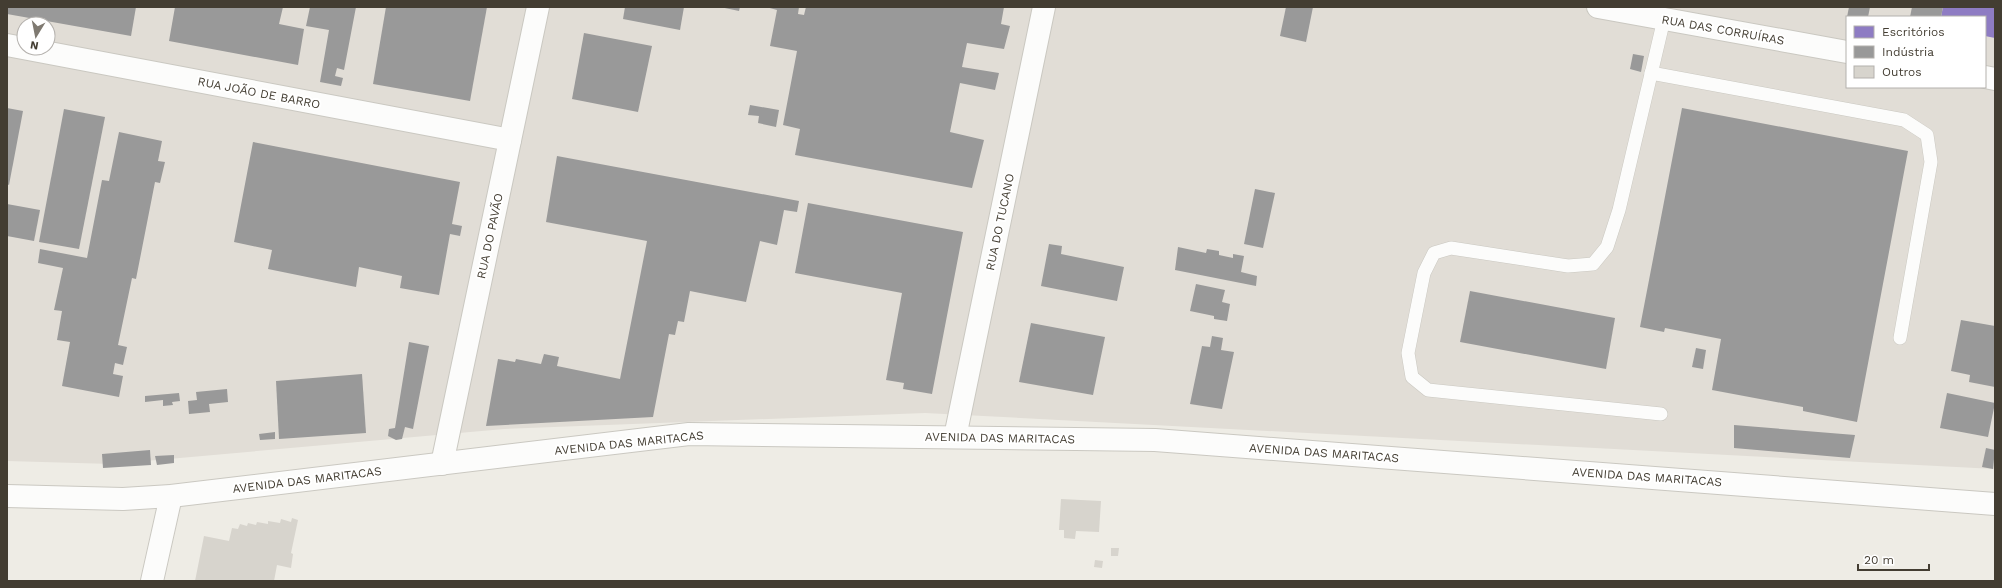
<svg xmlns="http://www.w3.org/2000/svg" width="2002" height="588" viewBox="0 0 2002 588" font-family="'Work Sans',sans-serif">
  <rect width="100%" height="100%" fill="#eeece5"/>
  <path fill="#e1ddd6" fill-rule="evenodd" d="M7,7H1995V469L925,413L504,429L112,464L7,461ZM1847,17H1985V87H1847ZM24,24H48V48H24Z"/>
  <polygon fill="#8e7cc3" points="1943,7 1995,7 1995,38 1985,36 1985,17 1941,17"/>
  <g fill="#999">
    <polygon points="7,7 136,7 131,36 7,14"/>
    <polygon points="175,7 283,7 279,24 304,29 298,65 169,41"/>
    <polygon points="310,7 356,7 344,70 337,68 335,76 343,78 341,86 320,82 329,30 306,26"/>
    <polygon points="386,7 487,7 470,101 373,84"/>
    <polygon points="625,7 684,7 680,30 623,19"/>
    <polygon points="720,7 740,7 739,11"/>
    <polygon points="766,7 799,7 798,14 804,15 806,7 1004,7 1001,24 1010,26 1004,49 967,43 962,67 999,73 995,90 960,83 950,132 984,140 972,188 795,155 800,129 783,125 797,51 770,46 777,10"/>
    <polygon points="1286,7 1313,7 1306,42 1280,36"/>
    <polygon points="1849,7 1870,7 1868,17 1847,17"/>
    <polygon points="1912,7 1943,7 1941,17 1910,17"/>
    <polygon points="584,33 652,46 638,112 572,99"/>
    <polygon points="1633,54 1644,56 1641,72 1630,69"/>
    <polygon points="750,105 779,110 776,127 758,123 759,116 748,115"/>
    <polygon points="7,108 23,111 9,185 7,184"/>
    <polygon points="1682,108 1908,151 1857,422 1803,411 1803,407 1712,390 1721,339 1665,328 1664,332 1640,327"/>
    <polygon points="64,109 105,117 79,249 39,242"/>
    <polygon points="119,132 162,141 158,161 165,162 160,183 155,182 136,279 132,278 118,345 127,347 123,365 115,363 113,374 123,376 119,397 62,386 70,342 57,340 62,311 54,310 63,268 38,263 40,249 87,258 102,180 109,181"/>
    <polygon points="253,142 460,182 452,224 462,226 460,236 450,234 439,295 400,288 402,276 359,267 356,287 268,269 272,250 234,242"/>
    <polygon points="557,156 799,201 797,212 784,210 777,245 760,241 746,302 690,291 684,322 678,321 675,335 669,334 653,417 486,426 498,359 515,362 516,359 541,364 544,354 559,357 557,366 620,379 647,241 546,222"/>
    <polygon points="1255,189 1275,193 1263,248 1244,244"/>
    <polygon points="808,203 963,232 932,394 903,389 904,383 886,380 902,293 795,273"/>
    <polygon points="7,204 40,210 34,241 7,236"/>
    <polygon points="1049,244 1062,246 1061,254 1124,267 1117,301 1041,286"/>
    <polygon points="1178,247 1206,253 1207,249 1219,251 1219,255 1233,258 1233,254 1244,256 1241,272 1257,276 1256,286 1175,270"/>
    <polygon points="1196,284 1225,290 1222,302 1230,304 1227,321 1214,319 1214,316 1190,311"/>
    <polygon points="1470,291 1615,318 1606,369 1460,342"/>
    <polygon points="1961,320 1995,326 1995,387 1969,382 1970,375 1951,371"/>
    <polygon points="1031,323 1105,337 1093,395 1019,382"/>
    <polygon points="1212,336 1223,338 1221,350 1234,352 1222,409 1190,404 1202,346 1210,347"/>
    <polygon points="409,342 429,346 413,429 405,427 402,439 396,440 388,436 389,429 395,428"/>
    <polygon points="1696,348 1706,350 1703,369 1692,367"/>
    <polygon points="362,374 366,433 279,439 276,381"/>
    <polygon points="227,389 228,402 209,404 210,412 189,414 188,401 197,400 196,392"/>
    <polygon points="179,393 180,401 172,402 173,405 163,406 163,400 145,402 145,396"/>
    <polygon points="1947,393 1995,403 1988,437 1940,428"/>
    <polygon points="1734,425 1855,435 1850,458 1734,448"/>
    <polygon points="275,432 275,439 260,440 259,434"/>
    <polygon points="1986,448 1995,450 1993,469 1982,467"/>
    <polygon points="150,450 151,465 103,468 102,454"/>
    <polygon points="174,455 174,463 157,465 155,456"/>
  </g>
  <g fill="#d7d4cd">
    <polygon points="1061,499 1101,501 1099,532 1076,531 1075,539 1064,538 1064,530 1059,530"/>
    <polygon points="292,518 298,520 291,553 293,554 291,568 277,565 274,581 195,581 204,536 229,541 232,528 238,529 240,524 247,526 248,523 256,525 257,522 268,524 268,521 280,523 281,519 291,522"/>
    <polygon points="1111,548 1119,548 1118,556 1111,556"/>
    <polygon points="1095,560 1103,561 1102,568 1094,567"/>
  </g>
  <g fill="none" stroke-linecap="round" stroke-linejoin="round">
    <defs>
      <g id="service">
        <polyline points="1651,73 1904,120 1927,135 1931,162 1900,338"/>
        <polyline points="1661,414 1428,390 1412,377 1408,353 1424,273 1434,253 1451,248 1568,266 1593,264 1607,247 1619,210 1664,19"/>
      </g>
      <g id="minor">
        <polyline points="1598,7 1847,52"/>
        <polyline points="7,45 510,140"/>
        <polyline points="1985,77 1995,79"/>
        <polyline points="955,437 1044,7"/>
        <polyline points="442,464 538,7"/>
        <polyline points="152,581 171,496"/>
      </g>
      <polyline id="tertiary" points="7,496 123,499 171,496 689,434 1155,440 1995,504"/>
    </defs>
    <use href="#service" stroke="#cac8c1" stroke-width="14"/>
    <use href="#minor" stroke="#cac8c1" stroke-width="24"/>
    <use href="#tertiary" stroke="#cac8c1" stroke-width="24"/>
    <use href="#service" stroke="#fcfcfb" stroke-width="13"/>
    <use href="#minor" stroke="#fcfcfb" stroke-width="22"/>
    <use href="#tertiary" stroke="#fcfcfb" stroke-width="22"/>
  </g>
  <g text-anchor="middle" stroke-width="4" stroke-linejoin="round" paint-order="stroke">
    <g font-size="12" fill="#433d32" stroke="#fff">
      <text transform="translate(1723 30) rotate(10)" y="4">RUA DAS CORRUÍRAS</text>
      <text transform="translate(259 93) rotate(11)" y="4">RUA JOÃO DE BARRO</text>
      <text transform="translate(1000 222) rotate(-78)" y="4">RUA DO TUCANO</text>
      <text transform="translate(490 236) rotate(-78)" y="4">RUA DO PAVÃO</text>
      <text transform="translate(1000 438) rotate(1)" y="4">AVENIDA DAS MARITACAS</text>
      <text transform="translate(629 443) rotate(-6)" y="4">AVENIDA DAS MARITACAS</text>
      <text transform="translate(1324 453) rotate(4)" y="4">AVENIDA DAS MARITACAS</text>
      <text transform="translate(1647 477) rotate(4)" y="4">AVENIDA DAS MARITACAS</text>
      <text transform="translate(307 480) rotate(-7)" y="4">AVENIDA DAS MARITACAS</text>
    </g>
  </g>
  <rect width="2002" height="588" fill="none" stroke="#433d32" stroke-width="16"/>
  <rect x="1846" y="16" width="140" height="72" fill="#ffffff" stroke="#b4b1ad"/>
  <rect x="1854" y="26" width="20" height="12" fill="#8e7cc3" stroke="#b4b1ad"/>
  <text x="1882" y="36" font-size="12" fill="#433d32">Escritórios</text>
  <rect x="1854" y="46" width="20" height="12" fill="#999999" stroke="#b4b1ad"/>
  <text x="1882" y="56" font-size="12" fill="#433d32">Indústria</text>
  <rect x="1854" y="66" width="20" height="12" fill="#d7d4cd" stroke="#b4b1ad"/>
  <text x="1882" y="76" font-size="12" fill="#433d32">Outros</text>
  <g transform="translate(36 36) rotate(190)"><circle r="19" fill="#ffffff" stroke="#b4b1ad"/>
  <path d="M0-3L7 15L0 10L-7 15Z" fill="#7f7a71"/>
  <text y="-6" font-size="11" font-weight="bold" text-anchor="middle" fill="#433d32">N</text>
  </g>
  <path d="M1858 564v6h71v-6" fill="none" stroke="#433d32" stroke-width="2"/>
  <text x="1864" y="564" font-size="12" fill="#433d32" stroke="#ffffff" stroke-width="3" paint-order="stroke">20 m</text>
</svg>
